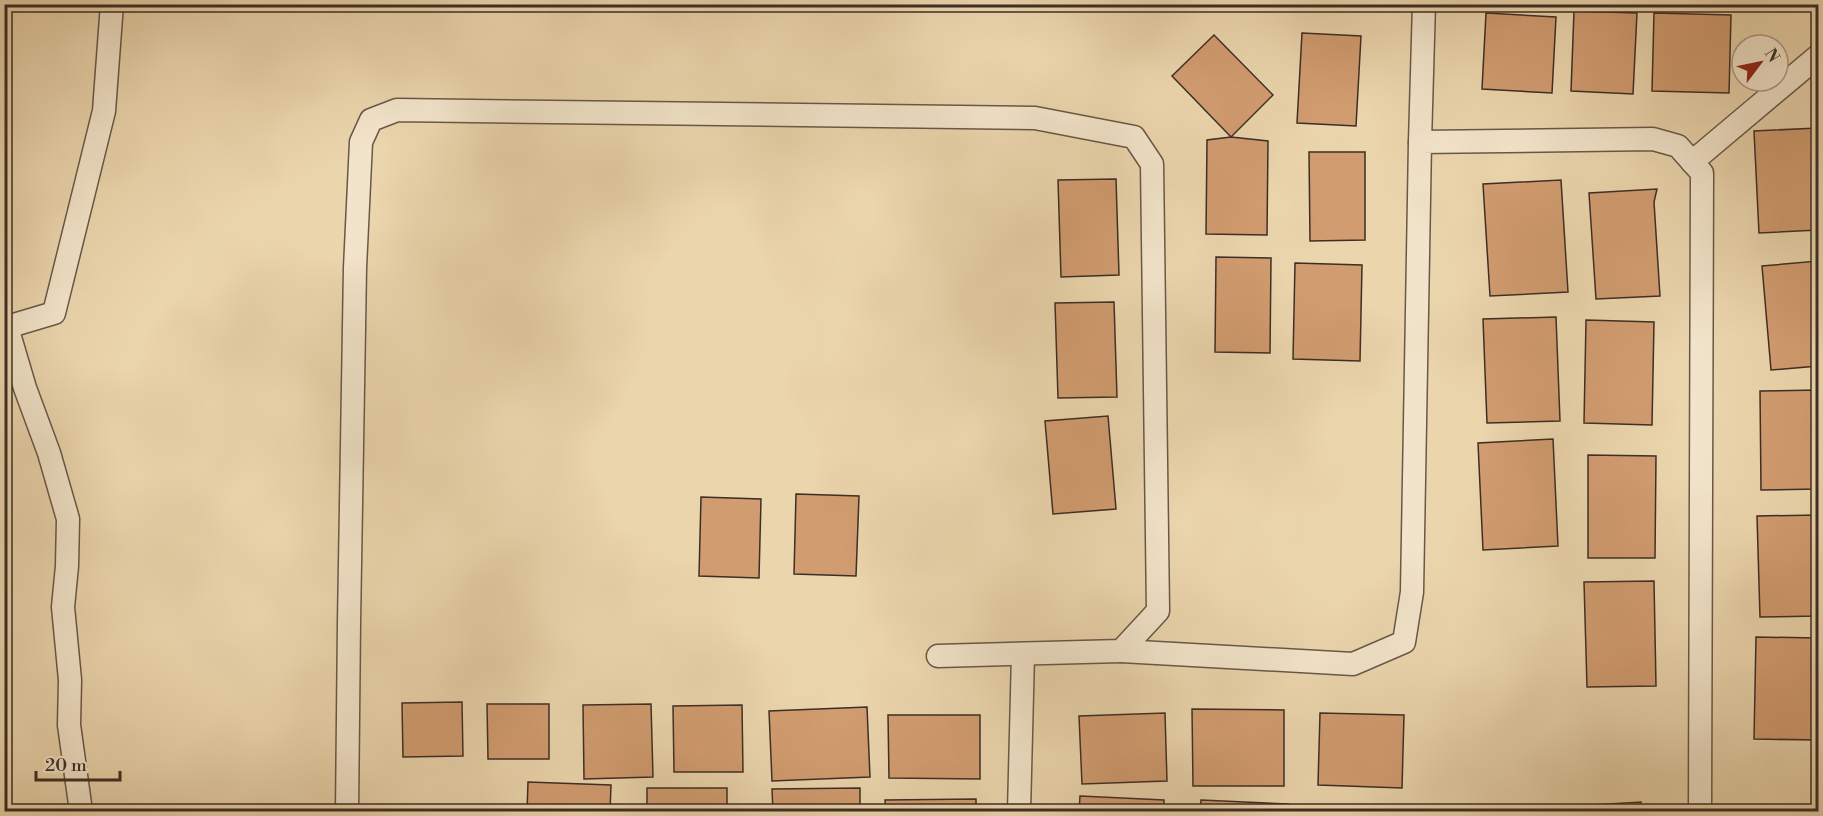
<svg xmlns="http://www.w3.org/2000/svg" width="1823" height="816" viewBox="0 0 1823 816" font-family="'Libre Bodoni',serif">
  <rect width="100%" height="100%" fill="#ebd5ad"/>
  <filter id="stains"><feTurbulence type="fractalNoise" baseFrequency=".00333" numOctaves="4"/><feColorMatrix values="0 0 0 0 .2 0 0 0 0 .09 0 0 0 0 .02 0 0 0 .5 -.17"/></filter>
  <radialGradient id="worn" r=".72"><stop offset=".6" stop-color="#630" stop-opacity="0"/><stop offset="1" stop-color="#630" stop-opacity=".3"/></radialGradient>
  <g fill="#d19c70" stroke="#3d2e26" stroke-width="1.5">
    <polygon points="1574,11 1637,13 1633,94 1571,91"/>
    <polygon points="1486,13 1556,17 1552,93 1482,89"/>
    <polygon points="1654,13 1731,15 1729,93 1652,91"/>
    <polygon points="1302,33 1361,36 1356,126 1297,123"/>
    <polygon points="1214,35 1273,95 1231,137 1172,76"/>
    <polygon points="1818,128 1818,230 1759,233 1754,131"/>
    <polygon points="1231,137 1268,141 1267,235 1206,234 1207,140"/>
    <polygon points="1309,152 1365,152 1365,240 1310,241"/>
    <polygon points="1116,179 1119,275 1061,277 1058,180"/>
    <polygon points="1561,180 1568,292 1490,296 1483,184"/>
    <polygon points="1657,189 1654,202 1660,296 1596,299 1589,193"/>
    <polygon points="1216,257 1271,258 1270,353 1215,352"/>
    <polygon points="1818,261 1818,366 1771,370 1762,266"/>
    <polygon points="1295,263 1362,265 1360,361 1293,359"/>
    <polygon points="1114,302 1117,397 1058,398 1055,303"/>
    <polygon points="1556,317 1560,421 1487,423 1483,319"/>
    <polygon points="1586,320 1654,322 1652,425 1584,423"/>
    <polygon points="1818,390 1818,489 1761,490 1760,391"/>
    <polygon points="1108,416 1116,509 1053,514 1045,421"/>
    <polygon points="1553,439 1558,546 1483,550 1478,443"/>
    <polygon points="1588,455 1656,456 1655,558 1588,558"/>
    <polygon points="796,494 859,496 856,576 794,574"/>
    <polygon points="701,497 761,499 759,578 699,576"/>
    <polygon points="1818,515 1818,616 1760,617 1757,516"/>
    <polygon points="1654,581 1656,686 1587,687 1584,582"/>
    <polygon points="1756,637 1818,638 1818,740 1754,739"/>
    <polygon points="462,702 463,756 403,757 402,703"/>
    <polygon points="487,704 549,704 549,759 488,759"/>
    <polygon points="651,704 653,777 584,779 583,705"/>
    <polygon points="742,705 743,772 674,772 673,706"/>
    <polygon points="867,707 870,777 772,781 769,711"/>
    <polygon points="1192,709 1284,710 1284,786 1193,786"/>
    <polygon points="1165,713 1167,781 1082,784 1079,716"/>
    <polygon points="1320,713 1404,715 1402,788 1318,785"/>
    <polygon points="888,715 980,715 980,779 889,778"/>
    <polygon points="528,782 611,785 610,812 527,812"/>
    <rect x="647" y="788" width="80" height="24"/>
    <polygon points="860,788 860,812 773,812 772,789"/>
    <polygon points="1080,796 1164,800 1164,812 1079,812"/>
    <polygon points="976,799 976,812 886,812 885,800"/>
    <polygon points="1201,800 1288,804 1288,812 1200,812"/>
    <polygon points="1641,802 1641,812 1558,812 1557,807"/>
    <polygon points="1402,805 1402,812 1313,812 1313,807"/>
    <polygon points="1535,809 1535,812 1443,811"/>
  </g>
  <g fill="none" stroke-linecap="round" stroke-linejoin="round">
    <defs>
      <g id="minor">
        <polyline points="1420,142 1424,4"/>
        <polyline points="1692,162 1818,56"/>
        <polyline points="4,324 7,327 54,313 104,111 112,4"/>
        <polyline points="7,327 25,388 49,453 68,519 67,566 63,607 70,680 69,725 80,804 78,812"/>
        <polyline points="1121,651 1353,664 1404,642 1412,592 1420,142 1653,139 1678,146 1702,173 1700,812"/>
        <polyline points="347,812 349,623 355,268 361,142 371,120 397,110 1035,118 1134,137 1152,164 1158,611 1121,651 938,656"/>
        <polyline points="1019,812 1023,654"/>
      </g>
    </defs>
    <use href="#minor" stroke="#685848" stroke-width="25"/>
    <use href="#minor" stroke="#f2e4ca" stroke-width="22"/>
  </g>
  <rect width="1823" height="816" fill="none" stroke="#ebd5ad" stroke-width="24"/>
  <rect x="6" y="6" width="1811" height="804" fill="none" stroke="#3d2e26" stroke-width="3"/>
  <rect x="12" y="12" width="1799" height="792" fill="none" stroke="#3d2e26" stroke-width="1.5"/>
  <g transform="translate(1760 63) rotate(58)"><circle r="28" fill="#f2e4ca" stroke="#aa9b88" stroke-width="1.5"/>
  <path d="M0-4.5L10 22L0 15L-10 22Z" fill="#8f2418"/>
  <text y="-9" font-size="16" font-weight="bold" text-anchor="middle" fill="#3d2e26">N</text>
  </g>
  <path d="M36 771v9h84v-9" fill="none" stroke="#3d2e26" stroke-width="3"/>
  <text x="45" y="771" font-size="18" fill="#3d2e26" stroke="#f2e4ca" stroke-width="4.5" paint-order="stroke">20 m</text>
  <rect width="100%" height="100%" filter="url(#stains)"/>
  <rect width="100%" height="100%" fill="url(#worn)"/>
</svg>
